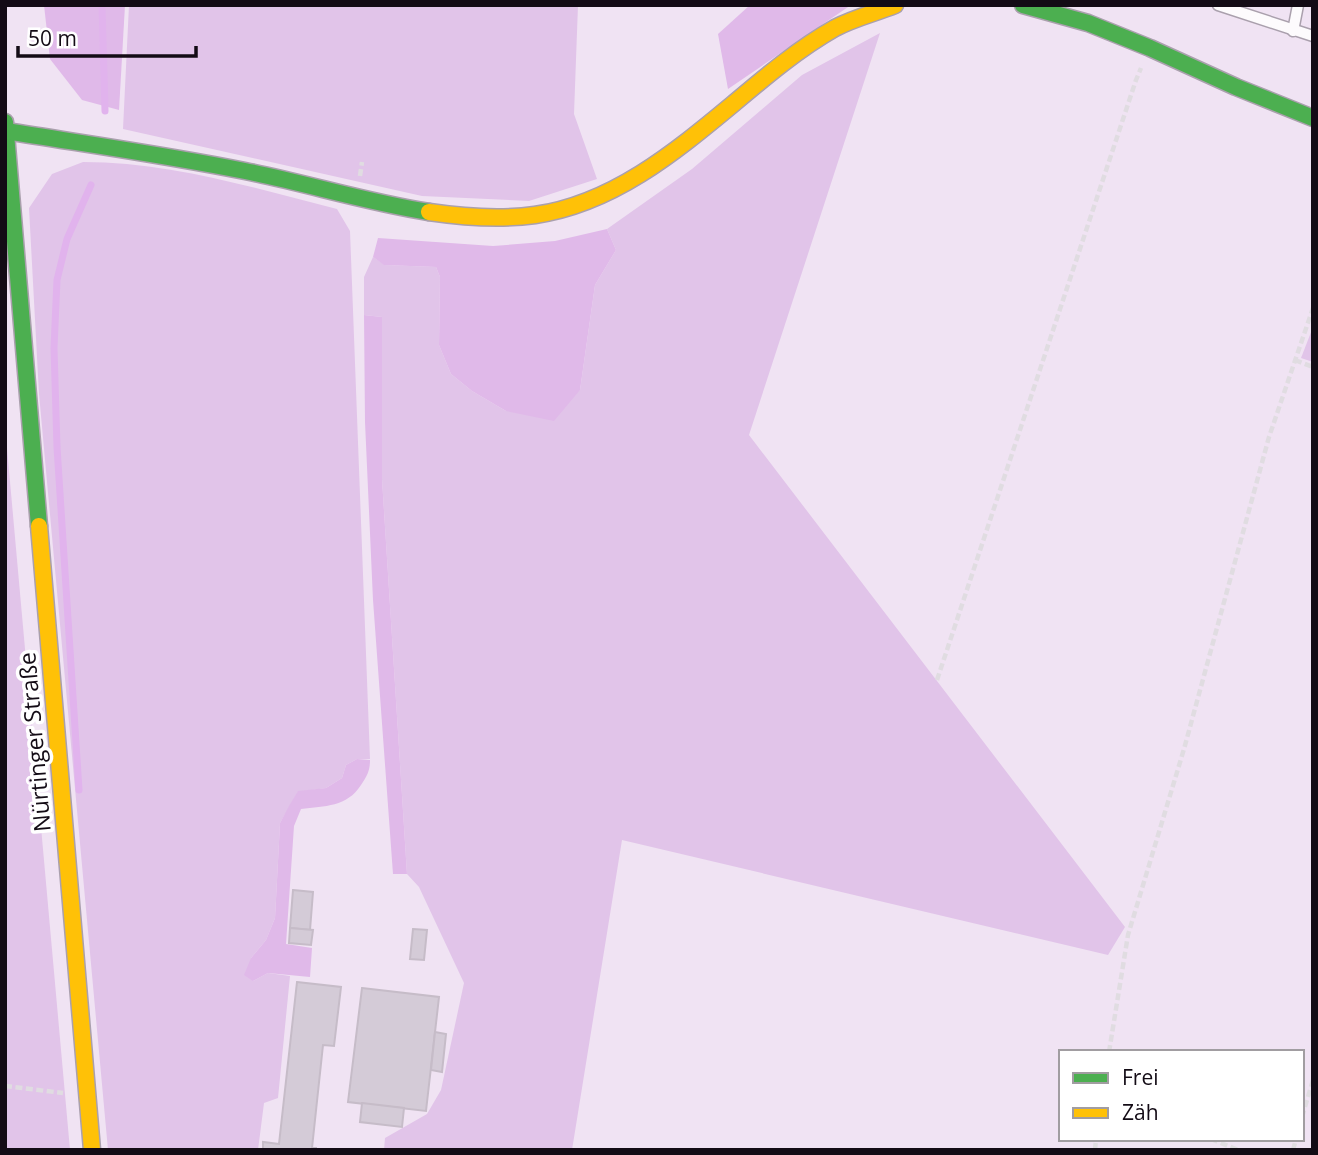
<svg xmlns="http://www.w3.org/2000/svg" width="1318" height="1155" viewBox="0 0 1318 1155" font-family="'Open Sans',sans-serif">
  <rect width="100%" height="100%" fill="#f0e3f3"/>
  <g fill="#e1c4e9">
    <polygon points="129,5 578,5 574,114 597,179 529,201 422,196 123,129"/>
    <polygon points="880,33 749,435 1125,927 1108,955 622,840 572,1150 384,1150 385,1138 427,1114 441,1090 464,983 419,887 407,874 382,479 382,317 364,315 364,277 373,257 385,265 436,267 440,277 439,345 451,374 472,391 506,411 580,390 595,285 616,250 607,229 692,169 802,75"/>
    <path d="M83,162C170,162 254,188 337,209L350,231L370,759H357L346,765L342,778L326,788L298,792L280,823L275,918L266,940L251,958L253,981L268,973L290,976L278,1098L264,1103L258,1150H108L39,394L29,208L52,174Z"/>
    <polygon points="1313,327 1313,362 1301,358"/>
    <polygon points="5,437 6,437 70,1150 5,1150"/>
  </g>
  <g fill="#e0b9e9">
    <polygon points="44,5 125,5 119,110 82,100 50,59"/>
    <polygon points="750,5 851,5 728,89 718,34"/>
    <polygon points="607,229 616,250 595,285 580,390 554,421 506,411 472,391 451,374 439,345 440,277 436,267 384,265 373,257 378,238 493,246 555,241"/>
    <polygon points="364,315 382,317 382,479 407,874 393,874 373,600 365,422"/>
    <path d="M357,759L370,760C370,771 367,776 361,785C347,807 325,806 301,809L294,826L286,944L312,948L310,977L268,973L253,981L244,975L251,958L266,940L275,918L280,823L289,806L298,791L326,788L342,778L346,765Z"/>
  </g>
  <g fill="none" stroke-linecap="round" stroke-linejoin="round">
    <g stroke="#e1b3ed" stroke-width="7">
      <polyline points="102,5 105,111"/>
      <polyline points="79,790 57,447 54,348 57,280 67,239 91,185"/>
    </g>
  </g>
  <g fill="#d4cbd7" stroke="#c6bcc8" stroke-width="2">
    <polygon points="293,890 313,892 310,930 290,928"/>
    <polygon points="290,928 313,930 311,945 289,943"/>
    <polygon points="413,929 427,930 424,960 410,959"/>
    <polygon points="297,982 341,987 334,1046 323,1045 312,1148 316,1148 316,1150 263,1150 263,1142 279,1144"/>
    <polygon points="362,988 439,997 426,1111 348,1102"/>
    <polygon points="435,1032 446,1034 442,1072 431,1070"/>
    <polygon points="362,1103 404,1108 402,1127 360,1122"/>
  </g>
  <g fill="none" stroke-linecap="round" stroke-linejoin="round">
    <defs>
      <g id="lane">
        <polyline points="1218,5 1313,36"/>
        <polyline points="1293,31 1298,5"/>
      </g>
      <g id="fast">
        <polyline points="1023,5 1088,23 1150,48 1236,87 1313,118"/>
        <polyline points="5,122 39,526"/>
        <path d="M6,131C86,144 166,155 245,171C306,183 366,202 429,212"/>
      </g>
      <g id="slow">
        <path d="M429,212C463,217 500,220 535,215C612,204 674,153 733,104C765,77 798,49 835,28C854,18 875,13 895,5"/>
        <polyline points="39,526 92,1150"/>
      </g>
    </defs>
    <use href="#lane" stroke="#aaa0ad" stroke-width="13"/>
    <use href="#fast" stroke="#aaa0ad" stroke-width="19"/>
    <use href="#slow" stroke="#aaa0ad" stroke-width="19"/>
    <g stroke="#e0dce1" stroke-width="4.5" stroke-dasharray="7 3.5" stroke-linecap="butt">
      <polyline points="360,176 362,162"/>
      <polyline points="1295,360 1313,367"/>
      <polyline points="937,680 1136,80 1141,68"/>
      <polyline points="1109,1052 1128,935 1184,749 1269,437 1313,308"/>
      <polyline points="5,1086 63,1093"/>
      <polyline points="1302,1117 1313,1080"/>
      <polyline points="1211,1139 1238,1150"/>
      <polyline points="1095,1150 1096,1139"/>
      <polyline points="1293,1150 1296,1139"/>
    </g>
    <use href="#lane" stroke="#fdfbfd" stroke-width="10"/>
    <use href="#fast" stroke="#4caf50" stroke-width="16"/>
    <use href="#slow" stroke="#ffc107" stroke-width="16"/>
  </g>
  <g text-anchor="middle" stroke-width="7" stroke-linejoin="round" paint-order="stroke">
    <g font-size="23" fill="#130b15" stroke="#fff">
      <text transform="translate(35 742) rotate(-95)" y="8">Nürtinger Straße</text>
    </g>
  </g>
  <rect width="1318" height="1155" fill="none" stroke="#130b15" stroke-width="14"/>
  <rect x="1059" y="1050" width="245" height="91" fill="#ffffff" stroke="#a19da1" stroke-width="2"/>
  <rect x="1073" y="1073" width="35" height="10" fill="#4caf50" stroke="#a19da1" stroke-width="2"/>
  <text x="1122" y="1085" font-size="21" fill="#130b15">Frei</text>
  <rect x="1073" y="1108" width="35" height="10" fill="#ffc107" stroke="#a19da1" stroke-width="2"/>
  <text x="1122" y="1120" font-size="21" fill="#130b15">Zäh</text>
  <path d="M18 46v10h178v-10" fill="none" stroke="#130b15" stroke-width="3.5"/>
  <text x="28" y="46" font-size="21" fill="#130b15" stroke="#ffffff" stroke-width="5" paint-order="stroke">50 m</text>
</svg>
